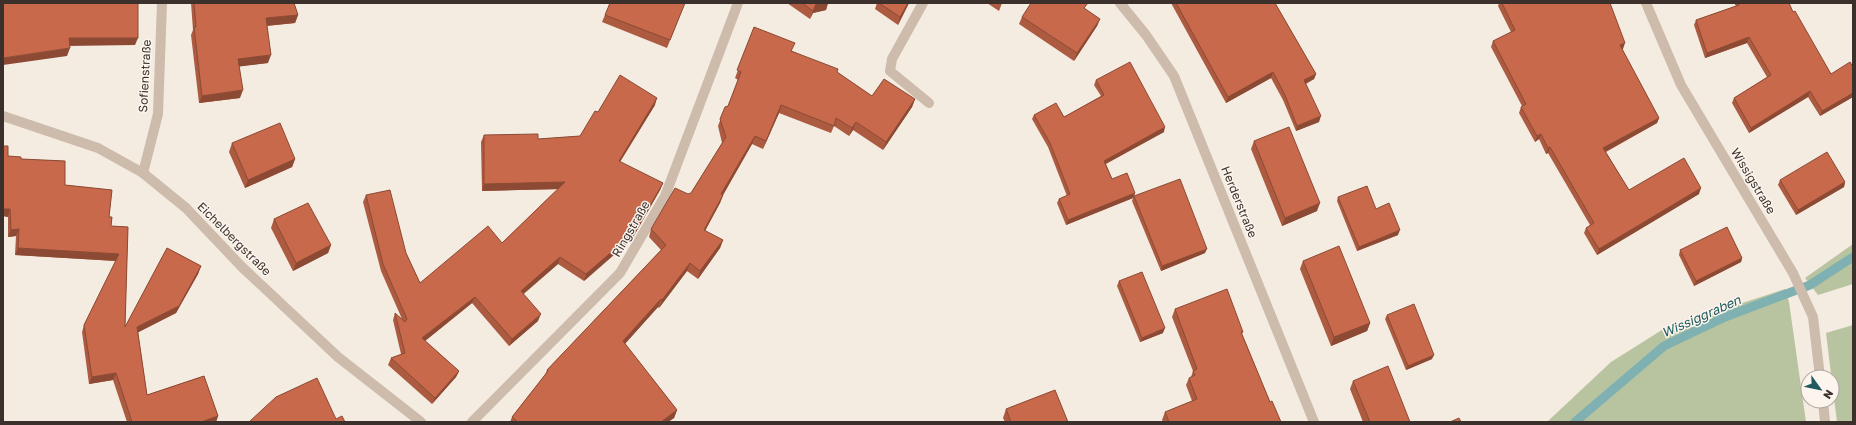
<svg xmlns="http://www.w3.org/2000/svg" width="1856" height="425" viewBox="0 0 1856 425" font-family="'Golos Text',sans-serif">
  <rect width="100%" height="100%" fill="#f4ebe1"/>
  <g fill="#b8c4a0">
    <polygon points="1853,244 1853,284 1818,295 1805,278"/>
    <polygon points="1785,289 1789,302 1806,422 1547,422 1611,362 1665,328"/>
    <polygon points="1853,325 1853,422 1837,422 1826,333"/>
  </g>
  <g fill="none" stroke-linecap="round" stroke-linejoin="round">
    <polyline stroke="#7fb0b2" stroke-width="9" points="1575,422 1664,346 1725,317 1810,285 1853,257"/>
    <g stroke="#cdbbac" stroke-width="10">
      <polyline points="923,3 892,59 890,71 929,103"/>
      <polyline points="1120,3 1146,35 1174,76 1314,422"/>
      <polyline points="1646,3 1681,85 1793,273 1813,317 1820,377"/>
      <polyline points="3,116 98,148 143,173 186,208 242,267 338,357 421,422"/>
      <polyline points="143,173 158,114 162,3"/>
      <polyline points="1823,401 1825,422"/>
      <polyline points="472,422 620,273 665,196 738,3"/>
    </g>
  </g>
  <g fill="#ac5a40">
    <polygon points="191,3 294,3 298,15 295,23 267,26 268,63 239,66 240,98 199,103 191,35 193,30"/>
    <polygon points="610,3 685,3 667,48 602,22"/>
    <polygon points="787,3 828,3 826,10 813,13 810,19"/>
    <polygon points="877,3 909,3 898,25 875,9"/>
    <polygon points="987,3 1002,3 999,11"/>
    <polygon points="1171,3 1275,3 1316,74 1314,79 1306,84 1319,122 1296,131 1283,100 1271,78 1226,103"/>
    <polygon points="1499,3 1610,3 1623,49 1622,49 1659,118 1657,123 1606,152 1629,190 1699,194 1597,255 1584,233 1586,228 1590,225 1548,153 1546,154 1539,139 1535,142 1519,113 1521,107 1522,106 1491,47 1493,41 1511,32 1498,6"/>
    <polygon points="1734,3 1789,3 1793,12 1831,74 1853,67 1853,97 1820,116 1808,97 1749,133 1732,103 1734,98 1767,77 1747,43 1705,58 1694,25 1696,20 1736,6"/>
    <polygon points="1085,9 1100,19 1097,26 1074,61 1019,24 1022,17"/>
    <polygon points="754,27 792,51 837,72 872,96 915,99 912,107 883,150 853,130 849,136 834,126 831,133 779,113 763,149 752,144 723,195 720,203 705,231 723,240 720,248 698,279 687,271 659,308 658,307 625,344 677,410 674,418 668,422 510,422 512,417 545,375 547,370 661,250 649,237 651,229 688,194 691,193 722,143 718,126 725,107 728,106 738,80 735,78"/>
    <polygon points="1096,80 1164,132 1106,164 1112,179 1135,193 1134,196 1205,253 1161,271 1132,201 1133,198 1066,225 1057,203 1059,199 1067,196 1048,147 1032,119 1034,115 1064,117 1101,96 1094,85"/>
    <polygon points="655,105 620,162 663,183 660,190 632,239 584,281 558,264 523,294 538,321 509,346 472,303 425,341 459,371 456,377 432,404 388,365 391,358 401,354 393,320 395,313 402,319 381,271 363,202 366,195 406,253 420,283 502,243 558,189 482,191 481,142 484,135 538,139 580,136 598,112"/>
    <polygon points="1254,141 1317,211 1282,226 1251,149"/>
    <polygon points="232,143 295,159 292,167 245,188 229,152"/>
    <polygon points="3,146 8,146 8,156 21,157 21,159 65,161 65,185 112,190 109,217 112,217 111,226 128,227 125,327 167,248 201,266 198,274 176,313 138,332 147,395 204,376 218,416 216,422 127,422 113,380 89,384 82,332 84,325 116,261 15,255 16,236 8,237 8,217 3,216"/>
    <polygon points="1780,180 1845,182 1844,187 1796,215 1778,185"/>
    <polygon points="1338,197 1376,209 1398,235 1357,251 1337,201"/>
    <polygon points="274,219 331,245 328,253 293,271 271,228"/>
    <polygon points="1680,250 1742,258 1741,262 1694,286 1679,255"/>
    <polygon points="1303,261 1370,323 1367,331 1331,346 1300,269"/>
    <polygon points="1119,281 1163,333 1140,342 1117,286"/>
    <polygon points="1175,309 1243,332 1242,334 1270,402 1281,422 1163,422 1162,420 1165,412 1192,401 1186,385 1189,378 1191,377 1193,371 1172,317"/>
    <polygon points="1387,315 1432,359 1406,370 1385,319"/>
    <polygon points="1353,381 1410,422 1363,422 1350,389"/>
    <polygon points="1006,409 1068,422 1005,422 1003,418"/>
  </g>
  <g fill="#8c4a34">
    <polygon points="824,3 828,3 826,10 813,13 810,19 813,11 816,4"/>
    <polygon points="908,3 909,3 898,25 900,17"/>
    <polygon points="298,15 295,23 263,26 266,18"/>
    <polygon points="1100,19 1097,26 1074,61 1077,53"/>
    <polygon points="1749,37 1747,43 1705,58 1707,53"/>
    <polygon points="69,38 138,38 135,45 66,46"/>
    <polygon points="1625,43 1623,49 1618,51 1620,45"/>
    <polygon points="70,48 67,56 3,65 3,58"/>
    <polygon points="271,55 268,63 236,67 238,59"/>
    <polygon points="1273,72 1271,78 1226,103 1228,97"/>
    <polygon points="1316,74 1314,79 1302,85 1304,80"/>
    <polygon points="243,90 240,98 199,103 202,96"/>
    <polygon points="1810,91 1808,97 1749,133 1751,128"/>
    <polygon points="1853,93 1853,97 1820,116 1822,111"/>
    <polygon points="657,98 655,105 616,168 619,161"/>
    <polygon points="915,99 912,107 883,150 886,142"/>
    <polygon points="781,105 779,113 763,149 766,141"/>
    <polygon points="1321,116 1319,122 1296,131 1297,126"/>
    <polygon points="1659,118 1657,123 1601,154 1603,148"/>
    <polygon points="856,122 853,130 849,136 852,128"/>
    <polygon points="1165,127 1164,132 1103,165 1104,161"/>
    <polygon points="1541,134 1539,139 1535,142 1537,136"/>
    <polygon points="755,136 752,144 719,202 721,194"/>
    <polygon points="1550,147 1548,153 1546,154 1548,148"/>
    <polygon points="295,159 292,167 245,188 248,180"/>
    <polygon points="565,182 563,189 482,191 484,184"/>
    <polygon points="1845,182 1844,187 1796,215 1798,210"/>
    <polygon points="663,183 660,190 632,239 584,281 586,274"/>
    <polygon points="1701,188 1699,194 1597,255 1599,249"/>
    <polygon points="1135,193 1133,198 1066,225 1068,220"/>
    <polygon points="723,195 720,203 701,238 704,230"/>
    <polygon points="1320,203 1317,211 1282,226 1285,218"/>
    <polygon points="3,209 10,209 8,217 3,216"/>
    <polygon points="19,229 16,236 8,237 11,230"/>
    <polygon points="1400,230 1398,235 1357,251 1359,247"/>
    <polygon points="723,240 720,248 698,279 700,271"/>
    <polygon points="331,245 328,253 293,271 296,263"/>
    <polygon points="18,248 119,254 117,261 15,255"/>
    <polygon points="1207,249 1205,253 1161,271 1162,266"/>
    <polygon points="560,257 558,264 519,298 521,291"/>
    <polygon points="1742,258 1741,262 1694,286 1696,281"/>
    <polygon points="690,263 687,271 659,308 662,300"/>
    <polygon points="201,266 198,274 176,313 135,334 137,327"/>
    <polygon points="475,297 472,303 420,345 422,338"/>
    <polygon points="661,299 658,307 620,349 623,341"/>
    <polygon points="541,314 538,321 509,346 512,339"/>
    <polygon points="1370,323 1367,331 1331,346 1334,337"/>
    <polygon points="1165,328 1163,333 1140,342 1142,338"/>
    <polygon points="1434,355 1432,359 1406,370 1408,366"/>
    <polygon points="459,371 456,377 432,404 435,398"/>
    <polygon points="116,373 113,380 89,384 92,377"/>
    <polygon points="677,410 674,418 668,422 661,422"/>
    <polygon points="218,416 216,422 201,422"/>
  </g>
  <g fill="#c8694b" stroke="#8c4a34">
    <polygon points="3,3 138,3 138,38 69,38 70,48 3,58"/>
    <polygon points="194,3 294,3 298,15 266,18 271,55 238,59 243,90 202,96 194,27 196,27"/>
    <polygon points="610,3 685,3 670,40 605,15"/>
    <polygon points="802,3 824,3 816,4 813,11"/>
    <polygon points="879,3 908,3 900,17"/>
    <polygon points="1031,3 1088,3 1084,8 1100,19 1077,53 1022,17"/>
    <polygon points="1176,3 1275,3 1316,74 1304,80 1321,116 1297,126 1285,95 1273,72 1228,97"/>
    <polygon points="1502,3 1610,3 1625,43 1620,45 1659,118 1603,148 1629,190 1684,158 1701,188 1599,249 1586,228 1594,223 1550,147 1548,148 1541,134 1537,136 1521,107 1526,104 1493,41 1515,30"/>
    <polygon points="1738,3 1789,3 1793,12 1795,11 1831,74 1850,62 1853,67 1853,93 1822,111 1810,91 1751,128 1734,98 1771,75 1749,37 1707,53 1696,20 1739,5"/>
    <polygon points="754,27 795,43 791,51 838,69 837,72 872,96 884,79 915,99 886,142 856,122 852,128 836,118 834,126 781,105 766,141 755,136 721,194 723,195 704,230 723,240 700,271 690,263 662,300 661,299 623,341 677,410 661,422 518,422 512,417 548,371 547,370 666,245 651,229 675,188 688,194 691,193 726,137 720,119 725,107 728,106 741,72 737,70"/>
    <polygon points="1130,62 1165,127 1104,161 1112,179 1127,173 1135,193 1068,220 1059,199 1070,194 1050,143 1034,115 1056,103 1064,117 1104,95 1096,80"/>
    <polygon points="620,75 657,98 619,161 663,183 635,232 586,274 560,257 521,291 541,314 512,339 475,297 422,338 459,371 435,398 391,358 405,353 395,313 405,322 407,319 383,264 366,195 390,190 406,253 420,283 488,226 502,243 565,182 484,184 484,135 538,134 538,139 580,136 595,111 598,112"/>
    <polygon points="280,123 295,159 248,180 232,143"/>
    <polygon points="1289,127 1320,203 1285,218 1254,141"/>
    <polygon points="3,146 8,146 8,156 21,157 21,159 65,161 65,185 112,190 109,217 112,217 111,226 128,227 125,327 167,248 201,266 179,306 137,327 147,395 204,376 218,416 201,422 132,422 116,373 92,377 84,325 119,254 18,248 19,229 11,230 10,209 3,209"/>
    <polygon points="1827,152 1845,182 1798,210 1780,180"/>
    <polygon points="1180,179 1207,249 1162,266 1134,196"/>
    <polygon points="1367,186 1376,209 1389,203 1400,230 1359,247 1338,197"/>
    <polygon points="308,203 331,245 296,263 274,219"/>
    <polygon points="1727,227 1742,258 1696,281 1680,250"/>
    <polygon points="1339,246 1370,323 1334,337 1303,261"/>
    <polygon points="1142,272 1165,328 1142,338 1119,281"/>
    <polygon points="1227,289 1243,332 1241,332 1270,402 1272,401 1281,422 1169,422 1165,412 1197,399 1189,378 1195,375 1193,371 1197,369 1175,309"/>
    <polygon points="1414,304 1434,355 1408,366 1387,315"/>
    <polygon points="1388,366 1410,422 1370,422 1353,381"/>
    <polygon points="317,378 336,419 342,416 345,422 249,422 276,397"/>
    <polygon points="1055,390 1068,422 1011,422 1006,409"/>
    <polygon points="1459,418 1461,422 1450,422"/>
  </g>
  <g text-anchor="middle" stroke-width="3" stroke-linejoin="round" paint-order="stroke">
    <g font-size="12" fill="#3b302b" stroke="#fbf5ee">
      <text transform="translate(145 76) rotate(-87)" y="4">Sofienstraße</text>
      <text transform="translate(1753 181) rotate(59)" y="4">Wissigstraße</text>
      <text transform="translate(1239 202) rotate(68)" y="4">Herderstraße</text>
      <text transform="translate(631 229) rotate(-60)" y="4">Ringstraße</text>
      <text transform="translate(234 239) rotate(45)" y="4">Eichelbergstraße</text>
    </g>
    <g font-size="13" font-style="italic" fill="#1f5a5e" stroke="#fbf5ee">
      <text transform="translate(1701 316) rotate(-24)" y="5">Wissiggraben</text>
    </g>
  </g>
  <rect width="1856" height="425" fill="none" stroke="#3b302b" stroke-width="8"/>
  <g transform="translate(1820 389) rotate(123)"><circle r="19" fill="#fbf5ee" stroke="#aea6a0"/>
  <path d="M0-3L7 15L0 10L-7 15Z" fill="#1f5a5e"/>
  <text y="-6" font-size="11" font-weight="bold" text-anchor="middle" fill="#3b302b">N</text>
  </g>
</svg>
